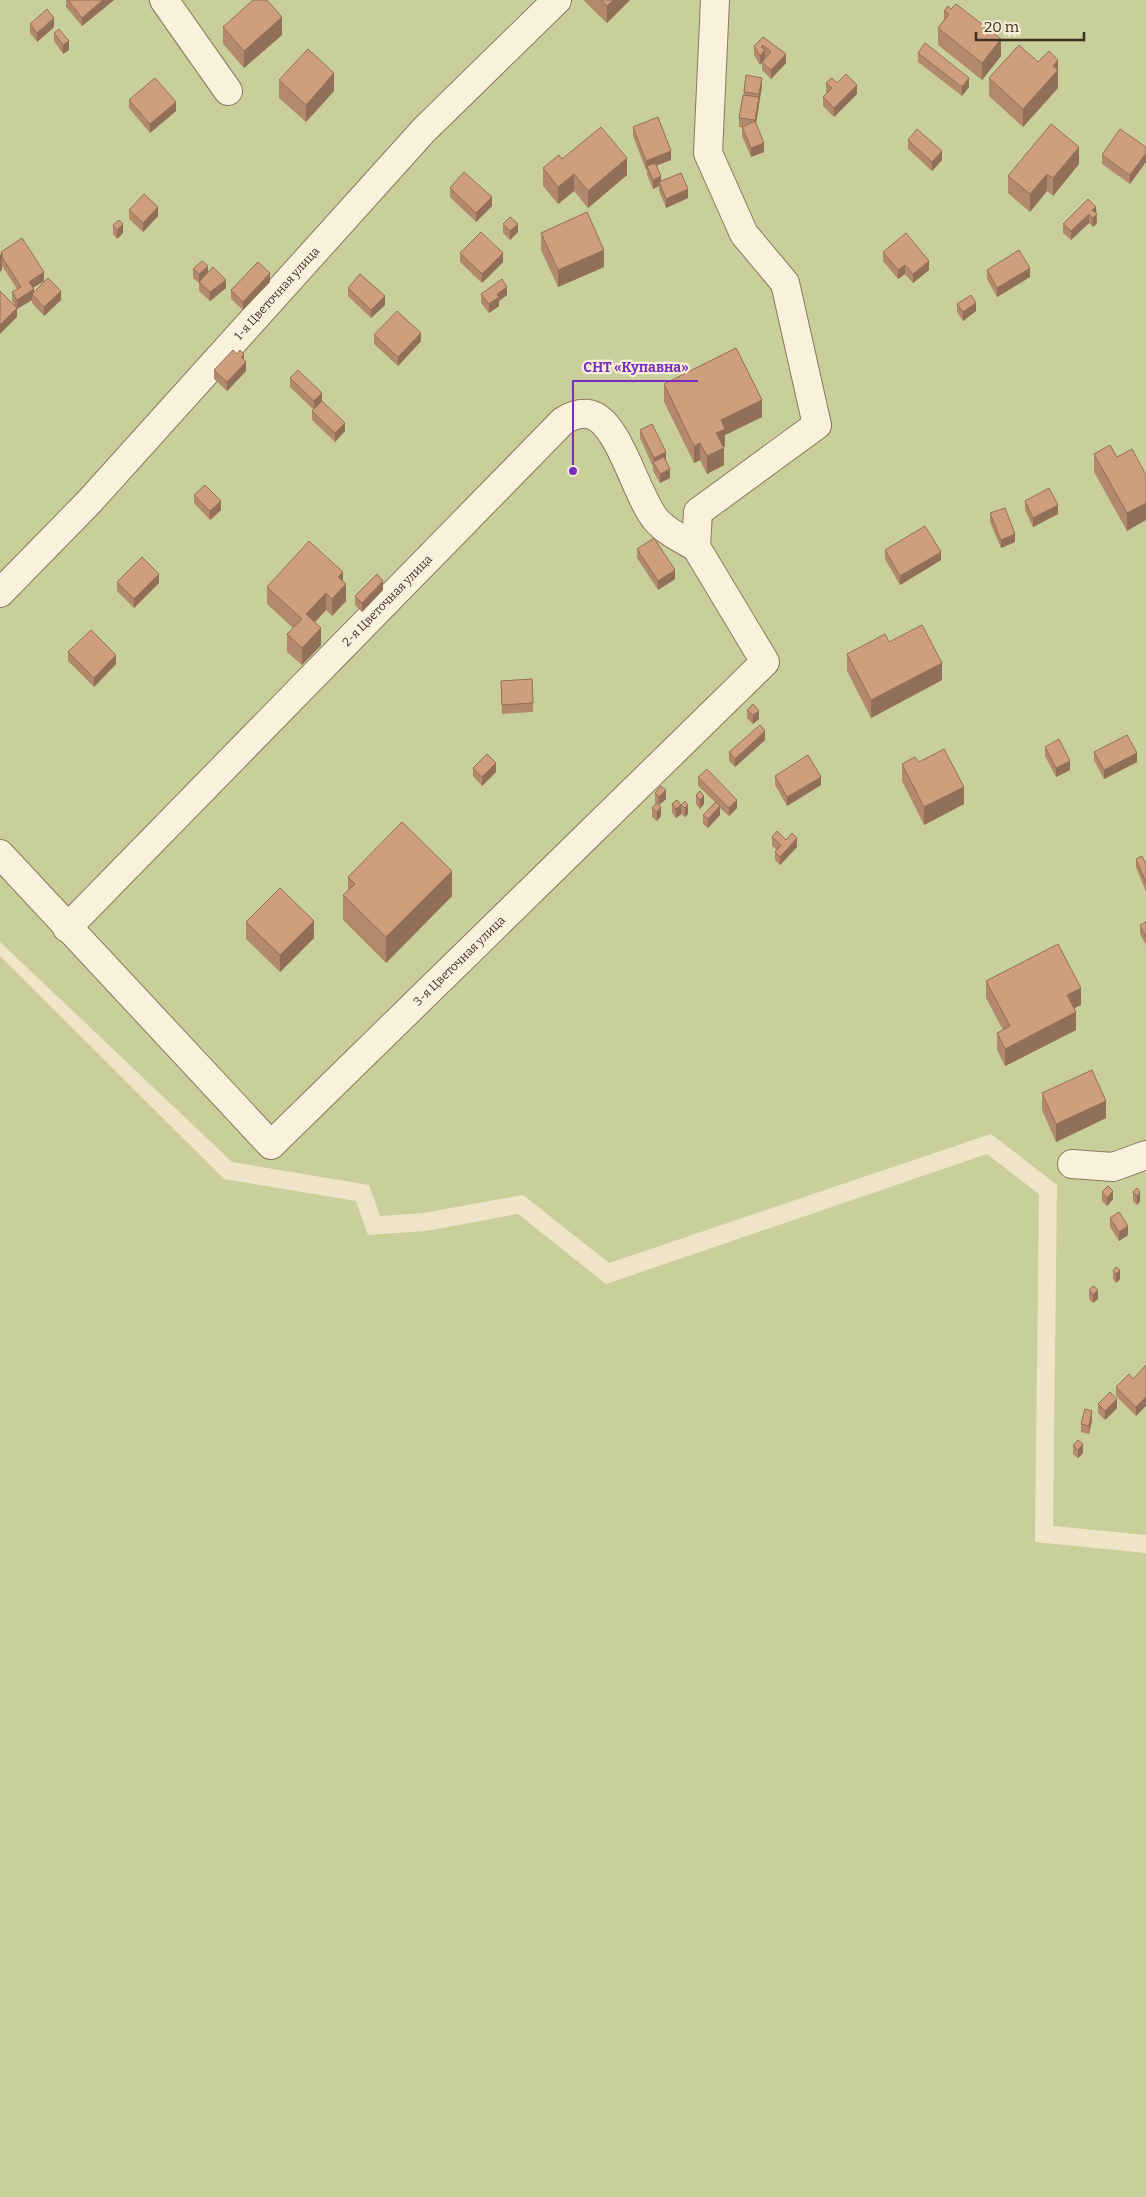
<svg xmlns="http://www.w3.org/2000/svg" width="1146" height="2197" viewBox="0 0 1146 2197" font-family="Bitter,serif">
  <rect width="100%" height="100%" fill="#f0e4c8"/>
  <g fill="#c9cf9b">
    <polygon points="0,0 1146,0 1146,1535 1053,1526 1057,1185 991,1134 609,1263 523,1195 424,1213 380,1216 369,1185 232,1162 0,942"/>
    <polygon points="0,956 224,1179 356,1201 368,1235 426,1231 518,1214 606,1284 987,1154 1039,1194 1035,1542 1146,1553 1146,2197 0,2197"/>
  </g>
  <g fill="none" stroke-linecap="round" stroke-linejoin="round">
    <defs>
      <g id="minor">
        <polyline points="164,0 228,91"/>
        <polyline points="696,547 698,512 817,425 785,283 744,234 708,153 715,0"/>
        <path id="s1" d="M0,593L89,502L424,130L557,0"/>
        <path id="s2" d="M0,854L271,1145L765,662L696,547"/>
        <path id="s3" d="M67,928L563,421C571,416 578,413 588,414C619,418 636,498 657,521C668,533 682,539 696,547"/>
        <polyline points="1072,1164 1113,1167 1146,1155"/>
      </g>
    </defs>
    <use href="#minor" stroke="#8d765c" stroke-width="30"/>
    <use href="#minor" stroke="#faf1dc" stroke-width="28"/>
  </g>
  <g fill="#b2896c">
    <polygon points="66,0 114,0 82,26 66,7"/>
    <polygon points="583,0 630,0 607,23"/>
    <polygon points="944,11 1001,56 982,80 938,45 938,28 944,20"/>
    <polygon points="30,24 54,27 37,42 30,33"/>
    <polygon points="223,27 282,35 244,68 223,44"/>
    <polygon points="54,33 69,50 63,54 54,41"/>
    <polygon points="763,37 786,63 771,79 762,70 762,62 760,65 754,55 754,46"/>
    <polygon points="918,53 969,87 962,96 918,62"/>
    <polygon points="1038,62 1058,77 1058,88 1023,127 989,96 989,78"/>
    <polygon points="279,80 334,91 306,122 279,98"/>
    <polygon points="826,83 837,83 857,94 834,117 823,106 823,97 827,93 826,92"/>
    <polygon points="762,86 756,124 764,152 751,157 742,136 742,127 739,127 739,118 744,92"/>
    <polygon points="129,100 176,111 150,133 129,108"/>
    <polygon points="633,127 671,160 657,165 661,181 688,198 666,208 659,191 659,186 653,189 647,175 647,169 646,170 633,136"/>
    <polygon points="908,140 942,160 932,171 908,149"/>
    <polygon points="1146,147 1130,184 1102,164 1102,155"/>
    <polygon points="562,159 627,175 588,208 574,191 558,204 543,186 543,168"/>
    <polygon points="1079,164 1053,196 1047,191 1030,212 1008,193 1008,176"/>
    <polygon points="450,188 492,206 476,222 450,197"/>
    <polygon points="1088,199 1096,214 1097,223 1093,227 1089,223 1071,240 1063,233 1063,224"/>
    <polygon points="129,210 158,216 143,232 129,219"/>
    <polygon points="503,224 518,232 510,240 503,233"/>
    <polygon points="113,225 123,233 117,239 113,234"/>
    <polygon points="541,233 604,267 558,287 541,250"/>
    <polygon points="1,252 44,281 33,288 34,291 61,300 44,316 32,303 32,300 17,309 12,301 12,292 17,289 2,266 2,270"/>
    <polygon points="883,252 929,270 913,283 905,274 898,279 883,261"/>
    <polygon points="460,253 503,262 482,283 460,262"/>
    <polygon points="193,269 208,273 226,288 210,301 199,291 199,283 193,278"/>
    <polygon points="987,270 1030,277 997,297 987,279"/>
    <polygon points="270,282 243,310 231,299 231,290"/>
    <polygon points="348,288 385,305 371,318 348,296"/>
    <polygon points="481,294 507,295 499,301 499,306 489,313 481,303"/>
    <polygon points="957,304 976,311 963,321 957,312"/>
    <polygon points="374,335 421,341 398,366 374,344"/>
    <polygon points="244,360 246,371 227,391 214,379 214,370"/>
    <polygon points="290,378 322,401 345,431 335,442 312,420 312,411 314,410 290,387"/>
    <polygon points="664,384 762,417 725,435 725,446 723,447 724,465 707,474 700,460 694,463 664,402"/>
    <polygon points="640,430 670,478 660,483 653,471 653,467 640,438"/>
    <polygon points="1094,454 1117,457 1146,475 1127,531 1094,472"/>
    <polygon points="194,495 221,510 210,520 194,503"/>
    <polygon points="1025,501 1058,514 1033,527 1025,510"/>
    <polygon points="990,513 1015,542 1001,548 990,522"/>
    <polygon points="637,549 675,579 658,590 637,558"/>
    <polygon points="885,550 941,560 900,585 885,559"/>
    <polygon points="117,582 159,583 134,608 117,591"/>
    <polygon points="343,582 346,601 332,616 326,610 315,622 321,645 302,665 287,652 287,634 293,628 267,604 267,587"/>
    <polygon points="383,590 362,612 355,605 355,596"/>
    <polygon points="68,652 116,664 94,687 68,661"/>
    <polygon points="847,654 942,680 871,718 847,671"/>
    <polygon points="501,681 533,703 533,712 502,714"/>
    <polygon points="747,710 759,719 753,724 747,718"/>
    <polygon points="765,740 735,767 729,761 729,752"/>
    <polygon points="1045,747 1070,770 1056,777 1045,756"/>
    <polygon points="1094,752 1137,762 1104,779 1094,760"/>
    <polygon points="902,764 964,804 924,825 902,781"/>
    <polygon points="473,768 496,772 482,786 473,776"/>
    <polygon points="775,776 821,785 787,806 775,785"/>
    <polygon points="698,777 737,808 729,816 720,808 720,815 708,828 703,824 703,815 715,802 698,786"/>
    <polygon points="655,793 666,799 659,805 655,802"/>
    <polygon points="696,795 704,804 700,809 696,804"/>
    <polygon points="685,801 688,814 685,817 681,814 676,818 672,813 672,804 681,805"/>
    <polygon points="652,808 661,816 657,821 652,817"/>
    <polygon points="772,837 786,840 797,847 780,865 775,860 775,852 777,850 772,846"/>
    <polygon points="1136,859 1146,864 1146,892 1136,867"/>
    <polygon points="348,877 452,896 386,963 343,920 343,895 348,891"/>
    <polygon points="246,922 314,938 280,972 246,939"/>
    <polygon points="1146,922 1146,945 1140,934 1140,925"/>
    <polygon points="986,981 1081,1005 1074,1008 1076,1030 1005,1066 997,1050 997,1033 1003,1030 986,998"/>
    <polygon points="1042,1093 1106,1118 1056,1142 1042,1110"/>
    <polygon points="1137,1188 1140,1201 1137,1205 1133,1201 1133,1192"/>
    <polygon points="1102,1192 1113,1199 1107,1206 1102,1201"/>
    <polygon points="1110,1218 1128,1235 1119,1241 1110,1227"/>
    <polygon points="1116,1267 1120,1279 1116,1283 1113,1279 1113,1271"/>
    <polygon points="1089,1290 1098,1299 1093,1303 1089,1299"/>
    <polygon points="1146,1365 1136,1416 1116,1396 1116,1387 1133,1379"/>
    <polygon points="1098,1404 1117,1408 1105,1420 1098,1413"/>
    <polygon points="1092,1420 1089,1434 1081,1432 1081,1424"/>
    <polygon points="1073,1445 1083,1453 1078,1458 1073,1454"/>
  </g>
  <g fill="#916f58">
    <polygon points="103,0 114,0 82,26 82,18"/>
    <polygon points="613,0 630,0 607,23 607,6"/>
    <polygon points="282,17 282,35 244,68 244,51"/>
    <polygon points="54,18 54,27 37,42 37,33"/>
    <polygon points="1001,39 1001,56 982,80 982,63"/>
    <polygon points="69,41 69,50 63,54 63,45"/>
    <polygon points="763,45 763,53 765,50 765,59 760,65 761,47"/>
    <polygon points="786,54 786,63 771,79 771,70"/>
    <polygon points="1058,60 1058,88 1023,127 1023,109 1053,66"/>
    <polygon points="334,73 334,91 306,122 306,105"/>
    <polygon points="762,78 762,86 759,103 759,94"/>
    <polygon points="969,78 969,87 962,96 962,87"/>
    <polygon points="857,85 857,94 834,117 834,108"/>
    <polygon points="759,97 759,106 755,129 755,120"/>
    <polygon points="176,102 176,111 150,133 150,124"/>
    <polygon points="764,143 764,152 751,157 751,148"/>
    <polygon points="1079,147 1079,164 1053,196 1053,178"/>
    <polygon points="671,151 671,160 648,169 647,166 647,169 646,170 646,161"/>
    <polygon points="942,151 942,160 932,171 932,162"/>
    <polygon points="1146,153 1146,162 1130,184 1130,175"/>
    <polygon points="627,158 627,175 588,208 588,191"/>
    <polygon points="574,174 574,191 558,204 558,187"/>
    <polygon points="1047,174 1047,191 1030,212 1030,194"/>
    <polygon points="661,176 661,185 659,182 659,186 653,189 653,180"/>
    <polygon points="688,189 688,198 666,208 666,199"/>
    <polygon points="492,197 492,206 476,222 476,213"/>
    <polygon points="158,207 158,216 143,232 143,223"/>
    <polygon points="1096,207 1097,223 1093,227 1092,210"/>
    <polygon points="1089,214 1089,223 1071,240 1071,231"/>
    <polygon points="123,224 123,233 117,239 117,230"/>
    <polygon points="518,224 518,232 510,240 510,231"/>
    <polygon points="604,250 604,267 558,287 558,270"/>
    <polygon points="2,253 2,270 0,272 0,255"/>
    <polygon points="503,253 503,262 482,283 482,274"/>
    <polygon points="929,261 929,270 913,283 913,274"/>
    <polygon points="905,265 905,274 898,279 898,270"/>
    <polygon points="208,266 208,275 199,283 199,274"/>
    <polygon points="1030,268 1030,277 997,297 997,288"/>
    <polygon points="44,272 44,281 29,290 29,282"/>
    <polygon points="270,273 270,282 243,310 243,302"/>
    <polygon points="226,280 226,288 210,301 210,292"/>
    <polygon points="507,287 507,295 499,301 499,306 489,313 489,304 497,294"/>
    <polygon points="34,289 34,297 32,294 32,300 17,309 17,300"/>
    <polygon points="61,291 61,300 44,316 44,307"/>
    <polygon points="385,296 385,305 371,318 371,310"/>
    <polygon points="976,303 976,311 963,321 963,312"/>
    <polygon points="17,308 17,317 0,334 0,325"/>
    <polygon points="421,333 421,341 398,366 398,357"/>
    <polygon points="244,354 244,362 241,357"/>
    <polygon points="246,362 246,371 227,391 227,382"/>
    <polygon points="322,393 322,402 314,410 314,401"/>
    <polygon points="762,400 762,417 725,435 725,446 716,450 716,433 721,420"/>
    <polygon points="345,423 345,431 335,442 335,433"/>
    <polygon points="700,443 700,460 694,463 694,446"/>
    <polygon points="724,448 724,465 707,474 707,456"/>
    <polygon points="666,452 666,461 654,462 654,458"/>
    <polygon points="670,469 670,478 660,483 660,474"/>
    <polygon points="221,501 221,510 210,520 210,511"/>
    <polygon points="1146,503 1146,520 1127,531 1127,513"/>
    <polygon points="1058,505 1058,514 1033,527 1033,518"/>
    <polygon points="1015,534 1015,542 1001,548 1001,540"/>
    <polygon points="941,552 941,560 900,585 900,576"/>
    <polygon points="675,570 675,579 658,590 658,581"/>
    <polygon points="343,572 343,587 346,584 346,601 332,616 332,599 338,577"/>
    <polygon points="159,574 159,583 134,608 134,599"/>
    <polygon points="383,581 383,590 362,612 362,603"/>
    <polygon points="326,593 326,610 306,632 306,614"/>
    <polygon points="321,628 321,645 302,665 302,648"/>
    <polygon points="116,655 116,664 94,687 94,678"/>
    <polygon points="942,663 942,680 871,718 871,700"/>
    <polygon points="759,711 759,719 753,724 753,715"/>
    <polygon points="765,731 765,740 735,767 735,759"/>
    <polygon points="1137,753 1137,762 1104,779 1104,770"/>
    <polygon points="1070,761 1070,770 1056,777 1056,768"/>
    <polygon points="496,763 496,772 482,786 482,777"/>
    <polygon points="821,777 821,785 787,806 787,797"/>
    <polygon points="964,787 964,804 924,825 924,807"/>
    <polygon points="666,790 666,799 659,805 659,797"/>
    <polygon points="704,796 704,804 700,809 700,800"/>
    <polygon points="737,800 737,808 729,816 729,808"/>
    <polygon points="681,805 681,814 676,818 676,809"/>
    <polygon points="688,805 688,814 685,817 685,808"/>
    <polygon points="720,806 720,815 708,828 708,819"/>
    <polygon points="661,807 661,816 657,821 657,812"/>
    <polygon points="797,838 797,847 780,865 780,857"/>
    <polygon points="452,871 452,896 386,963 386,937"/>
    <polygon points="314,921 314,938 280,972 280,955"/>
    <polygon points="1081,988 1081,1005 1067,1012 1067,995"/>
    <polygon points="1076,1012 1076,1030 1005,1066 1005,1049"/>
    <polygon points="1106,1101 1106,1118 1056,1142 1056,1124"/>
    <polygon points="1113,1191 1113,1199 1107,1206 1107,1198"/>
    <polygon points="1140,1192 1140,1201 1137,1205 1137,1196"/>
    <polygon points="1128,1226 1128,1235 1119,1241 1119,1232"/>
    <polygon points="1120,1270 1120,1279 1116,1283 1116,1274"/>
    <polygon points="1098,1290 1098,1299 1093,1303 1093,1295"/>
    <polygon points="1146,1397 1146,1406 1136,1416 1136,1407"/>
    <polygon points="1117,1399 1117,1408 1105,1420 1105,1411"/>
    <polygon points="1092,1411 1092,1420 1089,1434 1089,1426"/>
    <polygon points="1083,1444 1083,1453 1078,1458 1078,1450"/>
  </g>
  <g fill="#cf9f7d" stroke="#916f58">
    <polygon points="68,0 103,0 82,18"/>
    <polygon points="253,0 267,0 282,17 244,51 223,27"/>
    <polygon points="601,0 613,0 607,6"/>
    <polygon points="956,4 1001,39 982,63 938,28 949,14 944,11 948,6 951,9"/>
    <polygon points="47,9 54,18 37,33 30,24"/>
    <polygon points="59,29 69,41 63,45 54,33"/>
    <polygon points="763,37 786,54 771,70 762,62 771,52 763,45 761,47 765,50 760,56 754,46"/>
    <polygon points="925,43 969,78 962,87 918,53"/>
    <polygon points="1019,45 1038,62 1049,51 1058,60 1053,66 1058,70 1023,109 989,78"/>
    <polygon points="308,49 334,73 306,105 279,80"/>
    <polygon points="846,74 857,85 834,108 823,97 832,88 826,83 832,78 837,83"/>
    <polygon points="746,75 762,78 759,94 744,92"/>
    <polygon points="155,78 176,102 150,124 129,100"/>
    <polygon points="743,95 759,97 755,120 739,118"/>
    <polygon points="658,117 671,151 646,161 633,127"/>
    <polygon points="755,121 764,143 751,148 742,127"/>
    <polygon points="1051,124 1079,147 1053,178 1047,174 1030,194 1008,176"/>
    <polygon points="601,127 627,158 588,191 574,174 558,187 543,168 559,155 562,159"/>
    <polygon points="917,129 942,151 932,162 908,140"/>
    <polygon points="1120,129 1146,147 1146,153 1130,175 1102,155"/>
    <polygon points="655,163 661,176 653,180 647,166"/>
    <polygon points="464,172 492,197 476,213 450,188"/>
    <polygon points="681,173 688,189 666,199 659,182"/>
    <polygon points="144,194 158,207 143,223 129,210"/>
    <polygon points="1088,199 1096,207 1092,210 1097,214 1093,218 1089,214 1071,231 1063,224"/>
    <polygon points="587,212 604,250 558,270 541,233"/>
    <polygon points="510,217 518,224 510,231 503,224"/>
    <polygon points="119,220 123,224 117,230 113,225"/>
    <polygon points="481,232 503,253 482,274 460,253"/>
    <polygon points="906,233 929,261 913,274 905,265 898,270 883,252"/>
    <polygon points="22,238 44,272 29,282 34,289 17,300 12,292 21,287 2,257 2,253 1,252"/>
    <polygon points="1019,250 1030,268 997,288 987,270"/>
    <polygon points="202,261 208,266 199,274 193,269"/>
    <polygon points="258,262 270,273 243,302 231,290"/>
    <polygon points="213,267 226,280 210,292 199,282"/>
    <polygon points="360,274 385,296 371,310 348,288"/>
    <polygon points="48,278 61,291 44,307 32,294"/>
    <polygon points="502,279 507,287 497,294 499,297 489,304 481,294"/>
    <polygon points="0,291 17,308 0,325"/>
    <polygon points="971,295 976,303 963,312 957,304"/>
    <polygon points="397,311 421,333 398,357 374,335"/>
    <polygon points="736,348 762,400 721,420 725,429 716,433 724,448 707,456 700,443 694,446 664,384"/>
    <polygon points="233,350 237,354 240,350 244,354 241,357 246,362 227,382 214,370"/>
    <polygon points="298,370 322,393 314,401 290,378"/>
    <polygon points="322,401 345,423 335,433 312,411"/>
    <polygon points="652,424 666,452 654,458 640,430"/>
    <polygon points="1110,445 1117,457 1132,449 1146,475 1146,503 1127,513 1094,454"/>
    <polygon points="664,457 670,469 660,474 653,462"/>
    <polygon points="205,485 221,501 210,511 194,495"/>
    <polygon points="1049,488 1058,505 1033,518 1025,501"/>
    <polygon points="1005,508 1015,534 1001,540 990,513"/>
    <polygon points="925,526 941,552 900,576 885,550"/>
    <polygon points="654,538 675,570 658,581 637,549"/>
    <polygon points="309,541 343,572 338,577 346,584 332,599 326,593 306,614 321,628 302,648 287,634 302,619 267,587"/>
    <polygon points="142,557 159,574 134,599 117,582"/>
    <polygon points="377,574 383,581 362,603 355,596"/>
    <polygon points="922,625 942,663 871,700 847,654 885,634 889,642"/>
    <polygon points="91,630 116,655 94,678 68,652"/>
    <polygon points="532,679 533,703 502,705 501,681"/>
    <polygon points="753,704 759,711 753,715 747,710"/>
    <polygon points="760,725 765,731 735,759 729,752"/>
    <polygon points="1127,735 1137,753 1104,770 1094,752"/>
    <polygon points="1059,739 1070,761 1056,768 1045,747"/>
    <polygon points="944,749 964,787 924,807 902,764 915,757 919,762"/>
    <polygon points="487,754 496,763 482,777 473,768"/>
    <polygon points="808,755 821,777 787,797 775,776"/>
    <polygon points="707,769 737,800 729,808 698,777"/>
    <polygon points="661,786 666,790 659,797 655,793"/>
    <polygon points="700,791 704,796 700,800 696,795"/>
    <polygon points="677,800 681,805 676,809 672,804"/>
    <polygon points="685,801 688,805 685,808 681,805"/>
    <polygon points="716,802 720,806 708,819 703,815"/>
    <polygon points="656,803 661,807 657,812 652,808"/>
    <polygon points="402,822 452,871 386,937 343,895 355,884 348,877"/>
    <polygon points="777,831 786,840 792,833 797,838 780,857 775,852 781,845 772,837"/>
    <polygon points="1142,856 1146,864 1146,883 1136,859"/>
    <polygon points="280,888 314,921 280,955 246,922"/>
    <polygon points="1146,922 1146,937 1140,925"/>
    <polygon points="1058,944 1081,988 1067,995 1076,1012 1005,1049 997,1033 1010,1026 986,981"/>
    <polygon points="1092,1070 1106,1101 1056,1124 1042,1093"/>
    <polygon points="1108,1186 1113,1191 1107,1198 1102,1192"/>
    <polygon points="1137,1188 1140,1192 1137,1196 1133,1192"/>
    <polygon points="1119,1212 1128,1226 1119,1232 1110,1218"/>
    <polygon points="1116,1267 1120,1270 1116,1274 1113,1271"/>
    <polygon points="1093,1286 1098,1290 1093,1295 1089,1290"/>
    <polygon points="1146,1365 1146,1397 1136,1407 1116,1387 1129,1374 1133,1379"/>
    <polygon points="1110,1392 1117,1399 1105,1411 1098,1404"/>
    <polygon points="1085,1409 1092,1411 1089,1426 1081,1424"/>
    <polygon points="1078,1440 1083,1444 1078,1450 1073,1445"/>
  </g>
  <g text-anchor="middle" stroke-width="4.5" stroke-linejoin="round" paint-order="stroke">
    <g font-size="12" fill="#3d2e20" stroke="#f7eed8">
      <text dy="4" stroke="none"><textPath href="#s1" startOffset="408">1-я Цветочная улица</textPath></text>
      <text dy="4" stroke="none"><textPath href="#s3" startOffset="458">2-я Цветочная улица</textPath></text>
      <text dy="4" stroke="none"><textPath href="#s2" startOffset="661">3-я Цветочная улица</textPath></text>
    </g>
  </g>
  <path fill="none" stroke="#7b2cbf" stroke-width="2" d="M573 471L573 381H698"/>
  <circle fill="#7b2cbf" stroke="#f7eed8" stroke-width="2" cx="573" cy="471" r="5"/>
  <g font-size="14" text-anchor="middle" font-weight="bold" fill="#7b2cbf" stroke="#f7eed8" stroke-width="4.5" stroke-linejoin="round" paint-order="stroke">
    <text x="636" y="372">СНТ «Купавна»</text>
  </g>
  <path d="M976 32v8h108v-8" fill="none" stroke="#3d2e20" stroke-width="2.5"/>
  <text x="984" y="32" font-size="15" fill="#3d2e20" stroke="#f7eed8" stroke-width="4" paint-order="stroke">20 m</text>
</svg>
